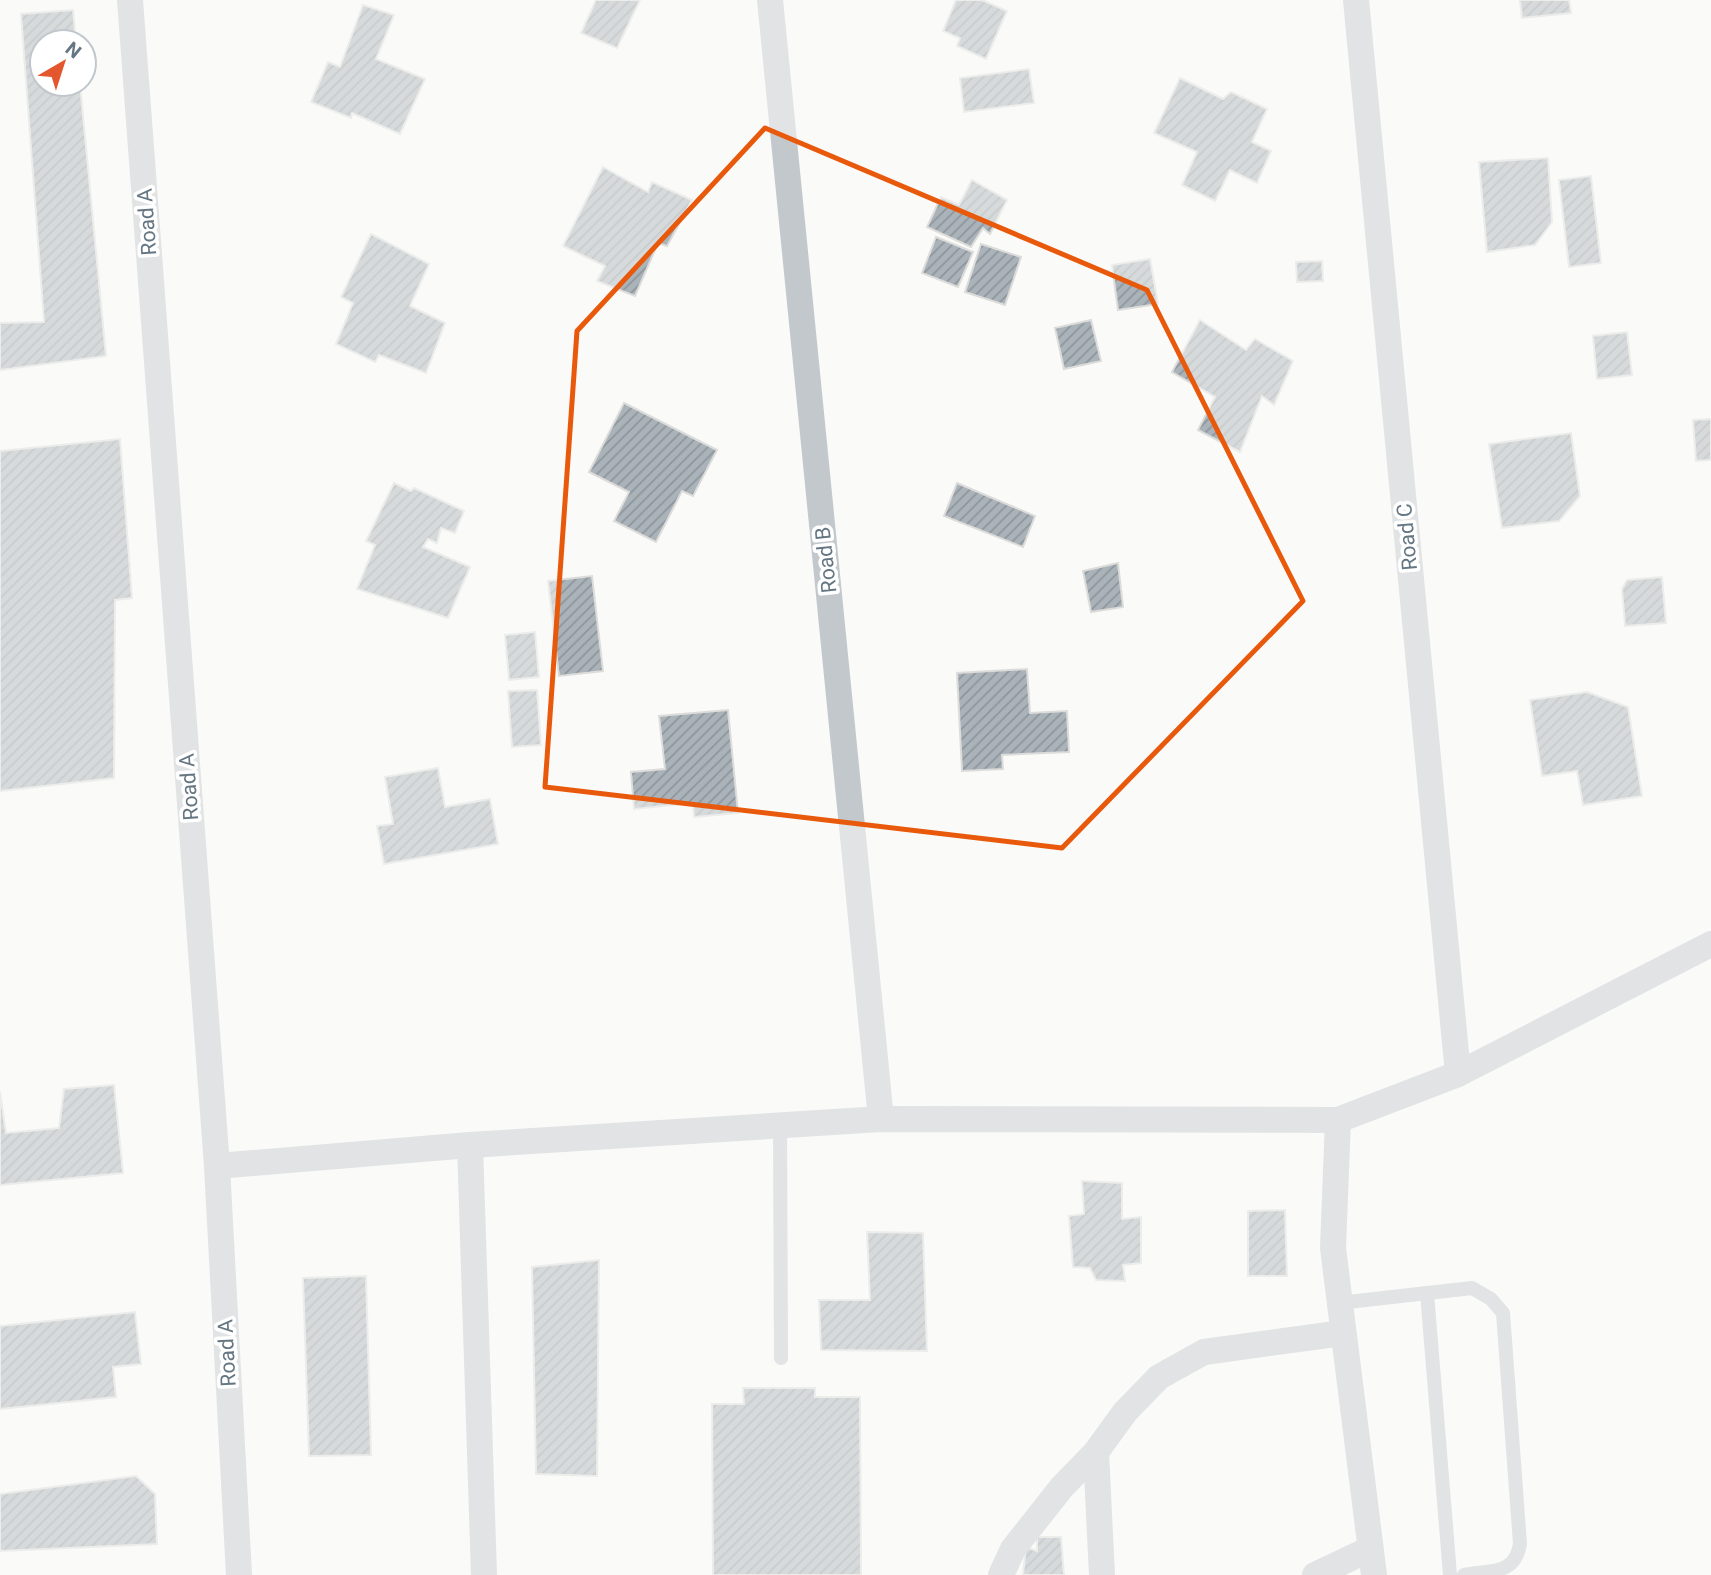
<svg xmlns="http://www.w3.org/2000/svg" width="1711" height="1575" viewBox="0 0 1711 1575" font-family="Roboto,sans-serif">
  <defs>
    <pattern id="building-hatch" width="6" height="6" patternUnits="userSpaceOnUse" patternTransform="scale(1.75)"><rect width="6" height="6" fill="#aab3b9"/><path d="M-1 1l2-2M0 6l6-6M5 7l2-2" fill="none" stroke="#8e969c"/></pattern>
  </defs>
  <rect width="100%" height="100%" fill="#fafaf8"/>
  <g fill="url(#building-hatch)" stroke="#dcdcda" stroke-width="2">
    <polygon points="596,0 640,0 617,48 581,33"/>
    <polygon points="956,0 982,0 1007,11 986,59 957,46 960,38 943,31"/>
    <polygon points="1520,0 1569,0 1571,13 1522,18"/>
    <polygon points="363,5 394,15 376,59 425,79 400,134 352,113 351,118 311,102 328,62 340,67"/>
    <polygon points="73,10 76,42 42,42 42,84 80,84 106,356 0,370 0,323 44,322 21,14"/>
    <polygon points="1029,69 1034,103 964,112 960,78"/>
    <polygon points="1180,78 1223,99 1231,92 1267,109 1252,142 1271,151 1257,183 1230,170 1215,201 1182,185 1197,152 1154,133"/>
    <polygon points="1548,158 1552,222 1535,245 1487,252 1479,162"/>
    <polygon points="603,167 648,192 652,182 692,200 667,246 658,243 635,296 597,281 605,266 563,246"/>
    <polygon points="1591,176 1601,263 1569,267 1559,180"/>
    <polygon points="972,180 1007,200 990,234 983,228 971,247 927,227 941,197 959,205"/>
    <polygon points="371,234 429,264 410,306 445,323 426,373 379,355 375,362 336,344 353,303 341,297"/>
    <polygon points="936,237 973,252 958,287 922,273"/>
    <polygon points="981,244 1021,257 1005,305 965,292"/>
    <polygon points="1150,259 1158,304 1118,310 1112,265"/>
    <polygon points="1322,261 1323,281 1297,282 1296,262"/>
    <polygon points="1091,320 1101,361 1064,369 1055,328"/>
    <polygon points="1200,320 1246,350 1255,339 1293,361 1274,405 1262,396 1240,452 1198,430 1215,397 1172,372"/>
    <polygon points="1627,332 1632,375 1597,379 1593,336"/>
    <polygon points="624,403 717,450 693,496 682,491 656,542 614,521 629,492 589,472"/>
    <polygon points="1711,419 1711,460 1696,461 1693,420"/>
    <polygon points="1571,433 1580,496 1559,521 1502,528 1489,444"/>
    <polygon points="120,439 132,598 115,600 114,778 0,791 0,451"/>
    <polygon points="394,483 411,491 414,488 464,511 455,533 441,528 437,543 428,539 423,547 470,567 448,618 357,589 375,545 366,541"/>
    <polygon points="957,483 1035,516 1023,547 944,516"/>
    <polygon points="1118,563 1123,607 1091,612 1083,571"/>
    <polygon points="592,576 603,671 559,676 548,581"/>
    <polygon points="1662,577 1666,623 1625,626 1622,589 1627,580"/>
    <polygon points="535,632 539,677 509,680 505,635"/>
    <polygon points="1027,669 1030,713 1067,711 1069,752 1002,755 1003,769 962,771 957,673"/>
    <polygon points="537,690 541,745 512,747 508,691"/>
    <polygon points="1587,692 1628,707 1642,796 1583,805 1577,771 1542,776 1530,700"/>
    <polygon points="728,710 738,813 694,817 693,803 634,809 631,772 665,769 659,716"/>
    <polygon points="438,768 445,807 490,799 498,844 384,864 377,826 393,824 385,777"/>
    <polygon points="114,1085 123,1173 0,1185 0,1092 6,1133 59,1128 64,1089"/>
    <polygon points="1082,1181 1122,1183 1122,1219 1141,1217 1141,1263 1123,1265 1125,1281 1096,1280 1090,1268 1073,1267 1069,1216 1084,1214"/>
    <polygon points="1285,1210 1287,1276 1248,1276 1248,1211"/>
    <polygon points="867,1232 923,1233 927,1351 821,1350 819,1300 870,1300"/>
    <polygon points="599,1260 597,1476 536,1474 532,1267"/>
    <polygon points="366,1276 371,1455 309,1456 303,1278"/>
    <polygon points="135,1312 141,1364 113,1367 116,1397 0,1409 0,1326"/>
    <polygon points="743,1388 815,1388 815,1397 860,1397 861,1575 713,1575 712,1404 744,1404"/>
    <polygon points="136,1476 155,1494 157,1544 0,1551 0,1494"/>
    <polygon points="1037,1537 1061,1537 1064,1575 1023,1575 1026,1547 1037,1551"/>
  </g>
  <g fill="none" stroke-linecap="round" stroke-linejoin="round">
    <g stroke="#c3c8cc" stroke-width="14">
      <polyline points="780,1126 781,1358"/>
      <polyline points="1427,1293 1450,1575"/>
      <path d="M1339,1303L1472,1288L1491,1299L1503,1313L1520,1544C1515,1575 1491,1570 1464,1575"/>
    </g>
    <g stroke="#c3c8cc" stroke-width="26">
      <polyline points="130,0 217,1166 239,1575"/>
      <polyline points="770,0 881,1119"/>
      <polyline points="1356,0 1458,1074"/>
      <polyline points="1338,1120 1333,1248 1374,1575"/>
      <polyline points="470,1145 484,1575"/>
      <polyline points="217,1166 470,1145 881,1119 1338,1120 1458,1074 1711,944"/>
      <polyline points="1096,1452 1102,1575"/>
      <polyline points="1001,1575 1013,1549 1062,1487 1096,1452 1125,1412 1159,1377 1204,1352 1343,1333"/>
      <polyline points="1315,1575 1370,1549"/>
    </g>
  </g>
  <path d="M0 0H1711V1575H0ZM765,128L1147,290L1303,601L1062,848L545,787L577,331Z" fill="#fafaf8" fill-opacity=".55" fill-rule="evenodd"/>
  <path fill="none" stroke="#e8590c" stroke-width="5" stroke-linejoin="round" d="M765,128L1147,290L1303,601L1062,848L545,787L577,331Z"/>
  <g text-anchor="middle" stroke-width="7" stroke-linejoin="round" paint-order="stroke">
    <g font-size="21" fill="#657683" stroke="#fff">
      <text transform="translate(147 222) rotate(-94)" y="7">Road A</text>
      <text transform="translate(1407 537) rotate(-95)" y="7">Road C</text>
      <text transform="translate(826 560) rotate(-96)" y="7">Road B</text>
      <text transform="translate(189 787) rotate(-94)" y="7">Road A</text>
      <text transform="translate(227 1353) rotate(-93)" y="7">Road A</text>
    </g>
  </g>
  <g transform="translate(63 63) rotate(39)"><circle r="33" fill="#ffffff" stroke="#c1c8cd" stroke-width="2"/>
  <path d="M0-5L12 26L0 18L-12 26Z" fill="#e4572e"/>
  <text y="-10" font-size="19" font-weight="bold" text-anchor="middle" fill="#657683">N</text>
  </g>
</svg>
